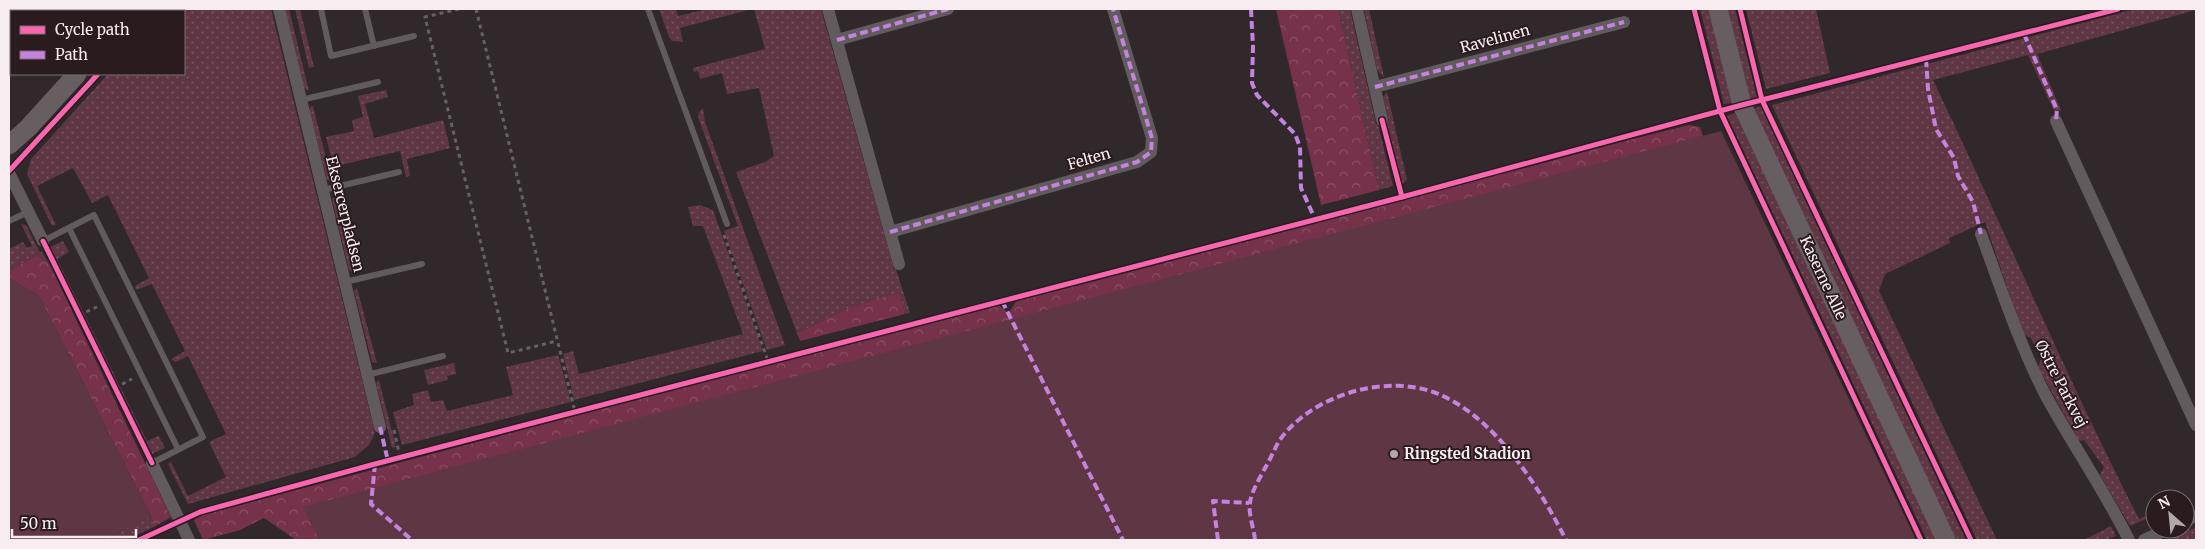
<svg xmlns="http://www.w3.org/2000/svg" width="2205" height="549" viewBox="0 0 2205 549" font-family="Merriweather,serif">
  <defs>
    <pattern id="grass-dots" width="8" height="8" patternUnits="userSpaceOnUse" patternTransform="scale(1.25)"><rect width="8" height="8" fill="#5f3644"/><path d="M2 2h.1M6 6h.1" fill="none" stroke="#77535f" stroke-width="1.8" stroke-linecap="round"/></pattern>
    <pattern id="forest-crowns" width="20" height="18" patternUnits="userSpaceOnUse" patternTransform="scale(1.25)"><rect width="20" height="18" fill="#76314b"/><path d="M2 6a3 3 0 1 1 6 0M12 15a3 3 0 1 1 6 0" fill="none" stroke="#8a4f65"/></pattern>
  </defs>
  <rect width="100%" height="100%" fill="#30282a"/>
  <g fill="url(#grass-dots)">
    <polygon points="168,9 271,9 375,433 369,445 355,457 188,504 168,464 171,462 188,496 226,477 209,442 226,434 188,356 176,362 171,359 185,351 152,284 136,290 135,286 149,278 108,195 92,203 73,168 37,186 56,225 52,226 27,174 31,159 108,74 184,74 184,11 165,11"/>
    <polygon points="285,9 289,9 309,91 304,88"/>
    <polygon points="295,9 300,9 314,67 309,68"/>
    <polygon points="659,9 676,9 678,16 707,9 752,9 680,28 683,42 672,41 669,37"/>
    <polygon points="754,9 821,9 894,269 896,269 910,313 905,314 901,298 847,309 797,333 736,172 765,162 774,156 759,88 727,94 722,73 700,79 698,71 694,72 693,68 765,49"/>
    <polygon points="1338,9 1350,9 1376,124 1378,124 1393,186 1379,190"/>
    <polygon points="1364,9 1369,9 1384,77 1377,70"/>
    <polygon points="1700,9 1709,9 1732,103 1724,104"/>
    <polygon points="1726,9 1735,9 1757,97 1748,100"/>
    <polygon points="1746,9 1816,9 1830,73 1766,89"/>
    <path d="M2135,9L2196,10L2037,54L2061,110L2055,113L2028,55L1933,80C2003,226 2065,375 2139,519L2155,512V515L2130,526L2100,475L2104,467L2084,440L2079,441L2038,367L2041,358L2031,338L2023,334L1985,222L1949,238L1950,243L1885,274L1879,291L1997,540H1977L1772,105Z"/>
    <polygon points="386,90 388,97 365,104 374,138 443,120 450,148 407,159 410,176 406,177 400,151 336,166 337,180 326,137 354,131 352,120 363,117 358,96"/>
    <polygon points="1387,92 1407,180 1402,184 1386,122 1389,121 1383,97"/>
    <polygon points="312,106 313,106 332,182 327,180 309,109"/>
    <polygon points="1761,106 1966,540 1956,540 1753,109"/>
    <polygon points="703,108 705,122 785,345 767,350 724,231 738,226 698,117 699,112"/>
    <polygon points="1735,113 1937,540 1927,540 1727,116"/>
    <polygon points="335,196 354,273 349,270 332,199"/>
    <polygon points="700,205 713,210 763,351 574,400 563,354 573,351 579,374 743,334 703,226 693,226 688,207"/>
    <polygon points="21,224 26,225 39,251 42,252 50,265 37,255 9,271 9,249 23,242 27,248 32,246"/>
    <polygon points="63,241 69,252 57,259 147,441 159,436 165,448 152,454 50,247"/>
    <polygon points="357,288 377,363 372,362 354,291"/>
    <polygon points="558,355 571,402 402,445 393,412 414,405 412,394 428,390 431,402 443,400 447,411 513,395 506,367"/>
    <polygon points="454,363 456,374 447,376 448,380 428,385 424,370"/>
    <polygon points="379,380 396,447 392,448 376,383"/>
    <polygon points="151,516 154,527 126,540 103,540"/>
    <polygon points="2111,526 2116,536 2106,540 2084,540"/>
    <polygon points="2196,527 2196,540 2170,540"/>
  </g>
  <g fill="url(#forest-crowns)">
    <polygon points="1276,9 1338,9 1379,190 1321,205"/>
    <path d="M1689,125L1700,127L1706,144L345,540H296L264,518L240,530L203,540L194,520L202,515L997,304L1007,312L1010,311L1017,300C1242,245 1464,180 1689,125Z"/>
    <polygon points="37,255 50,265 171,517 154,527 151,516 39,296 9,278 9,271"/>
    <polygon points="896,293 901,298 905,314 800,341 797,333 847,309"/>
  </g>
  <g fill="#5f3644">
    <polygon points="1721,131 1916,540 320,540 303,507"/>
    <polygon points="9,278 39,296 151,516 103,540 9,540"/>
  </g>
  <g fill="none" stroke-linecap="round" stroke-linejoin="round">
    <g stroke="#676163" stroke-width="3" stroke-dasharray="4 4" stroke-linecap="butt">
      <polyline points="459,9 425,17 508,353 557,341"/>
      <polyline points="476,9 575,412"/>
      <polyline points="724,235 768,361"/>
      <polyline points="79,315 97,307"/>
      <polyline points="115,388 132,379"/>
      <polyline points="394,430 400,457"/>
    </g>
    <g stroke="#615b5d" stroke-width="6">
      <polyline points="321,9 331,56 414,36"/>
      <polyline points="365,9 374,46"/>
      <polyline points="648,9 727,224"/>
      <polyline points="301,100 378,82"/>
      <polyline points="323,190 399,172"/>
      <polyline points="9,221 28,212"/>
      <polyline points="69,228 178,449"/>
      <polyline points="43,241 94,215 203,437 152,463"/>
      <polyline points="345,282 422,264"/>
      <polyline points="367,375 443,356"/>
    </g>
    <g stroke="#615b5d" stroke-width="12">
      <polyline points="279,9 380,427"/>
      <polyline points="828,9 899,264"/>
      <polyline points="1357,9 1382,120"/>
      <polyline points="837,40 948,9"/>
      <polyline points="1375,87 1624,22"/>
      <polyline points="2056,121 2196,425"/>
      <polyline points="9,173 43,241"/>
      <polyline points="890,232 1137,162 1151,152 1152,138 1113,9"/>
      <path d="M1981,234C2001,288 2019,344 2046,396C2073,445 2104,490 2129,540"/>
      <polyline points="152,463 189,540"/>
      <polyline points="2185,521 2196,516"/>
      <polyline points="2144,540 2168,529"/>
    </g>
    <g stroke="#675e61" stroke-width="19">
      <polyline points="1718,9 1742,105 1946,540"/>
      <polyline points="134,11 136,9"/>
      <polyline points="9,145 28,128 77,74"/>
    </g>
    <g stroke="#c483df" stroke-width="4" stroke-dasharray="8 4" stroke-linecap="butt">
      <polyline points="1251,9 1253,47 1252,83 1257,95 1295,134 1300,147 1301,188 1315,219"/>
      <polyline points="2024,34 2057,110 2056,121"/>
      <polyline points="837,40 948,9"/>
      <polyline points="1926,59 1928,89 1936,129 1954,158 1958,176 1973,202 1981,234"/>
      <polyline points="1375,87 1624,22"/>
      <polyline points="890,232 1137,162 1151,152 1152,138 1113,9"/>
      <polyline points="1002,301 1123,540"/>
      <polyline points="380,427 388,461"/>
      <polyline points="375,464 371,504 412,540"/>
      <polyline points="1218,540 1213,501 1249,503"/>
      <path d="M1255,540C1254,529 1248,513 1250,503C1251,492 1260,478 1265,468C1270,460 1274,450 1279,441C1312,394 1390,371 1443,396C1497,421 1540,488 1566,540"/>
    </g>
    <defs>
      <g id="cycleway">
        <polyline points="1694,9 1720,111 1921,540"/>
        <polyline points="1740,9 1762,100 1971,540"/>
        <polyline points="1382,120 1402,197"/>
        <polyline points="9,171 98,74"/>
        <polyline points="43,241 152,463"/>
        <polyline points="139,540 200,512 375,464 1402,197 1742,105 2118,9"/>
      </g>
    </defs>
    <use href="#cycleway" stroke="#2a1b1f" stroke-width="8"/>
    <use href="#cycleway" stroke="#f766af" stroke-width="5"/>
  </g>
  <circle fill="#b1a7aa" stroke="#2a1b1f" stroke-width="2" cx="1394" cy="454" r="5"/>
  <g text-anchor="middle" stroke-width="4" stroke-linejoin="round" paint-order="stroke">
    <g font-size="15" fill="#f7ecef" stroke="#2a1b1f">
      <text transform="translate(1495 39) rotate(-15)" y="5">Ravelinen</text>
      <text transform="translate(1089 159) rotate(-16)" y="5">Felten</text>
      <text transform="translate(345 214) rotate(76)" y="5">Eksercerpladsen</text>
      <text transform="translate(1823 278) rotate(65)" y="5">Kaserne Alle</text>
      <text transform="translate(2061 384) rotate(63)" y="5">Østre Parkvej</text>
    </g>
    <g font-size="15" font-weight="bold" fill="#f7ecef" stroke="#2a1b1f" text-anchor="start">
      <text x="1404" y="459">Ringsted Stadion</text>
    </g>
  </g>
  <rect width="2205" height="549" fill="none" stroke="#f7ecef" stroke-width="20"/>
  <rect x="10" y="10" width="175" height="65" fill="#2a1b1f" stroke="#7c6f72"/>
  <rect x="20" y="26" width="25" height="8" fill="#f766af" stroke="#7c6f72"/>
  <text x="55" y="35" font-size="15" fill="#f7ecef">Cycle path</text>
  <rect x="20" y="51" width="25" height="8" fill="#c483df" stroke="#7c6f72"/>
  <text x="55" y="60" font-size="15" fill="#f7ecef">Path</text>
  <g transform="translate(2170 514) rotate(333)"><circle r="24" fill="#2a1b1f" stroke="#7c6f72"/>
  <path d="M0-4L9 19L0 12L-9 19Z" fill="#b1a7aa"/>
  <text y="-8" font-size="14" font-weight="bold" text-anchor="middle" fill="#f7ecef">N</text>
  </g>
  <path d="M12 529v8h124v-8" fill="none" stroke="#f7ecef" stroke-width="2.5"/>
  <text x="20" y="529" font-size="15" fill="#f7ecef" stroke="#2a1b1f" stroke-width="4" paint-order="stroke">50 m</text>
</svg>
